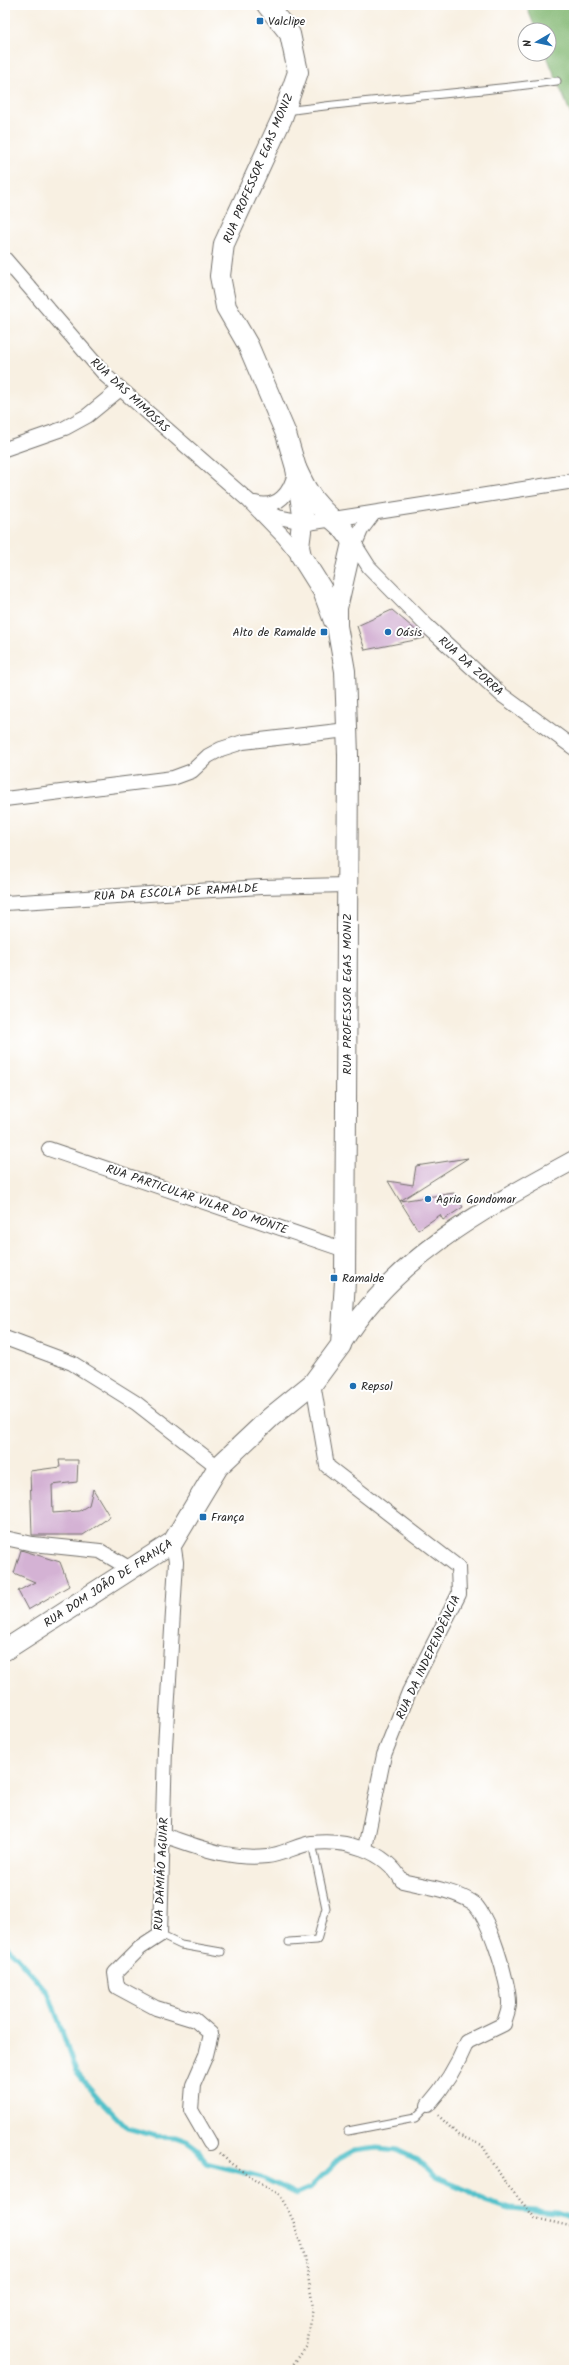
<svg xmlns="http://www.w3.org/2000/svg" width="579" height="2375" viewBox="0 0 579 2375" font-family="Kalam,sans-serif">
  <rect width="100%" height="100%" fill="#fff"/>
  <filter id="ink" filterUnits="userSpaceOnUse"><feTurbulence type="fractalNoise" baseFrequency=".025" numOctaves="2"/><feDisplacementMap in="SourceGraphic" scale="8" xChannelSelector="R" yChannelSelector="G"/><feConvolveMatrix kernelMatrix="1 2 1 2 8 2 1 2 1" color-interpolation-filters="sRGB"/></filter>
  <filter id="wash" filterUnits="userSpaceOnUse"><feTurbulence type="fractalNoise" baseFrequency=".012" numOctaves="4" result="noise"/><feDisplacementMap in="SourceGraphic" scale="16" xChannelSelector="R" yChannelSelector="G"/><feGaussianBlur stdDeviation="0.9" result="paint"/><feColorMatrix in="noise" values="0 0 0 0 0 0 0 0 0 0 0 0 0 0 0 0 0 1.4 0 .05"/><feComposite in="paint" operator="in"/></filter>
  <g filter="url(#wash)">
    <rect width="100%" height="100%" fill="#f8f0e2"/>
    <polygon fill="#83b873" stroke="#57724f" points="526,5 574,5 574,122 546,54 549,54 549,30 536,30"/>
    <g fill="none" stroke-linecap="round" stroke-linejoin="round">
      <polyline stroke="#53c1ca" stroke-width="5" points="5,1944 49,1994 76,2072 100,2100 127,2128 156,2136 176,2137 187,2141 198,2149 206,2163 261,2177 296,2194 310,2188 339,2159 354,2151 377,2148 397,2150 418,2160 435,2177 469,2191 487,2202 510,2209 557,2213 574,2219"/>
    </g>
    <g id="blocks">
      <g fill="#d4b2d4">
        <polygon points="392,610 425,638 365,650 357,626"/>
        <polygon points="468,1158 400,1201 388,1181 413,1185 416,1166"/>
        <polygon points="454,1193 463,1207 443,1220 440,1215 418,1230 400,1201"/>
        <polygon points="59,1460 78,1460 77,1482 52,1485 53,1513 79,1511 89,1505 93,1489 110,1517 83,1535 32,1535 30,1471 60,1467"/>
        <polygon points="21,1550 60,1562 69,1586 28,1610 18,1591 35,1582 14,1573"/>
      </g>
    </g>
  </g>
  <g filter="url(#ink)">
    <use href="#blocks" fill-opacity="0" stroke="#73706b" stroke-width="1"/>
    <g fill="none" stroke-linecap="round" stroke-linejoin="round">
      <defs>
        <g id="service">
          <path d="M287,111C377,98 467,94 557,81"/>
          <polyline points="160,1935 181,1945 221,1952"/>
          <polyline points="289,1942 317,1940 326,1908 312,1843"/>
          <polyline points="348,2131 415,2118 428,2105"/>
        </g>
        <g id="minor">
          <polyline points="5,259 106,376 249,501 284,537 301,558"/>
          <polyline points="5,449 65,428 87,416 120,389"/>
          <path d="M255,503C278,510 291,492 295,472"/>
          <polyline points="262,509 278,517 308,523 574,481"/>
          <polyline points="350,537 369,567 427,626 502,695 574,748"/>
          <polyline points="352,551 361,530 373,514"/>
          <polyline points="5,799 173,778 192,771 208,756 221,749 243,742 347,730"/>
          <polyline points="5,903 261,887 347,885"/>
          <polyline points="49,1149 345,1250"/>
          <polyline points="5,1338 72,1363 136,1403 218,1467"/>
          <polyline points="313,1383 327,1466 458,1567 459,1594 409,1692 384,1755 365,1848"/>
          <polyline points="5,1538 33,1544 100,1551 132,1570"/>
          <polyline points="173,1542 176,1562 165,1747 160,1935 140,1948 115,1973 117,1987 156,2008 195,2020 211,2034 206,2055 193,2085 191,2110 210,2143"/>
          <path d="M163,1835C199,1847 228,1860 267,1856C282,1855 297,1845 312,1843C345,1839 385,1850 402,1881C424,1886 453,1890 472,1902C488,1912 510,1985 509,2004C509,2010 505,2018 504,2024L467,2042C457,2066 445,2086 428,2105"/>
        </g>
        <path id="tertiary" d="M341,1345C394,1257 486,1208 574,1160"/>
        <g id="secondary">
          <polyline points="267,5 290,34 298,72 282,118 224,244 220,276 226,307 248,345 286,434 296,468 303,515 299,547 301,556 323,591 334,621"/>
          <path d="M5,1650L173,1542L218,1467L271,1417L313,1383L341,1345L345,1281L348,755L345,671L337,626V608L352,543C346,527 332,521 321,508C309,496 303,483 296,468"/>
        </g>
      </defs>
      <use href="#service" stroke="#73706b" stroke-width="9"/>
      <use href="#minor" stroke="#73706b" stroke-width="16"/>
      <use href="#tertiary" stroke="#73706b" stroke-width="20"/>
      <use href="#secondary" stroke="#73706b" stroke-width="22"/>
      <g stroke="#73706b" stroke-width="2.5" stroke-dasharray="1 3" stroke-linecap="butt">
        <polyline points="438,2115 458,2135 482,2145 505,2182 535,2218 574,2227"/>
        <polyline points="220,2153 230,2163 280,2195 293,2220 305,2257 313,2307 307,2346 289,2370"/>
      </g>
      <use href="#service" stroke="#fff" stroke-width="7"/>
      <use href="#minor" stroke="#fff" stroke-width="14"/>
      <use href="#tertiary" stroke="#fff" stroke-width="18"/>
      <use href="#secondary" stroke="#fff" stroke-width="20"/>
    </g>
  </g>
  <g fill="#1f6fb2" stroke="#fff" stroke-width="1.5">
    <rect x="256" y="17" width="8" height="8" rx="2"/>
    <rect x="320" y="628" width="8" height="8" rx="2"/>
    <circle cx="388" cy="632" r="4"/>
    <circle cx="428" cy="1199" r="4"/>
    <rect x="330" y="1274" width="8" height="8" rx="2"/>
    <circle cx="353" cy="1386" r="4"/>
    <rect x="199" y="1513" width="8" height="8" rx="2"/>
  </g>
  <g text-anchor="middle" stroke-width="4" stroke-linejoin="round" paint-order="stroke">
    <g font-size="12" fill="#2b2b2b" stroke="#fff" text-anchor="start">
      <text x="268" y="25">Valclipe</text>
      <text x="316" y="636" text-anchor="end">Alto de Ramalde</text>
      <text x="396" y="636">Oásis</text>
      <text x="436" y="1203">Agria Gondomar</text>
      <text x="342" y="1282">Ramalde</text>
      <text x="361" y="1390">Repsol</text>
      <text x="211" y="1521">França</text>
    </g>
    <g font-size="12" fill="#2b2b2b" stroke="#fff">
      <text transform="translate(258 168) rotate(-67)" y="4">RUA PROFESSOR EGAS MONIZ</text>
      <text transform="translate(130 395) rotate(43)" y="4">RUA DAS MIMOSAS</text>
      <text transform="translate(471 666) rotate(42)" y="4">RUA DA ZORRA</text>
      <text transform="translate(176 892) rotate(-3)" y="4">RUA DA ESCOLA DE RAMALDE</text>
      <text transform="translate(347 994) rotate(-90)" y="4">RUA PROFESSOR EGAS MONIZ</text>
      <text transform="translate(197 1199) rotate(19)" y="4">RUA PARTICULAR VILAR DO MONTE</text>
      <text transform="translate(108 1583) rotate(-33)" y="4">RUA DOM JOÃO DE FRANÇA</text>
      <text transform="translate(428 1657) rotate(-65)" y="4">RUA DA INDEPENDÊNCIA</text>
      <text transform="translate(161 1874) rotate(-87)" y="4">RUA DAMIÃO AGUIAR</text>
    </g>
  </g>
  <rect width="579" height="2375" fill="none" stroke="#fff" stroke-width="20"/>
  <g transform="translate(537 42) rotate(261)"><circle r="19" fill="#ffffff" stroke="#aaaaaa"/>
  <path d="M0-3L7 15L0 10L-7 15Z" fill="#1f6fb2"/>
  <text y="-6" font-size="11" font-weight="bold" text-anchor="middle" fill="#2b2b2b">N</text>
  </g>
</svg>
